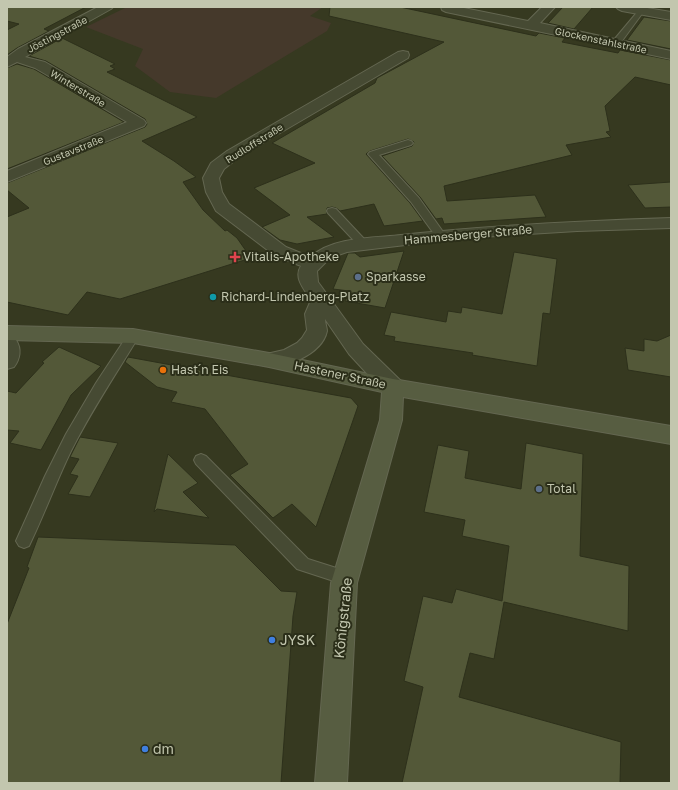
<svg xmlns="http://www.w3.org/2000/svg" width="678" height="790" viewBox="0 0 678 790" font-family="'Golos Text',sans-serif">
  <rect width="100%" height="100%" fill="#363920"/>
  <polygon fill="#45392b" points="127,7 323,7 310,16 331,23 327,31 216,98 170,92 135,66 143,49 86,27"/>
  <g fill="#535838" stroke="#2d301b">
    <polygon points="7,7 86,7 44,29 49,31 17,48 7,55 7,30 19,24 7,21"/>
    <polygon points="330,7 400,7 536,36 539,33 565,38 562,42 618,53 620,50 671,60 671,85 635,77 605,106 610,131 606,132 611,137 566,145 572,155 444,186 447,201 535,195 546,217 444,224 442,218 436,219 420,197 382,156 412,146 414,142 408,139 370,151 366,154 410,203 423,221 384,226 374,204 340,211 336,208 332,207 327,208 327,214 307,217 334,237 297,244 280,240 262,227 290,215 254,188 315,163 272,143 375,83 377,78 444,42 329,16"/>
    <polygon points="563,7 593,7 574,29 548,23"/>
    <polygon points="644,17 671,21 671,49 627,40"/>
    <polygon points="62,38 115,64 110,66 115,69 107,72 197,117 142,141 174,161 196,177 183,182 203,210 225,231 227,230 237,238 251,258 120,299 87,292 68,315 7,302 7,217 29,208 7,190 7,183 145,127 147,124 145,119 46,61 29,56"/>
    <polygon points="17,64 34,69 124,122 7,169 7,68"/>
    <polygon points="671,182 671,207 645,208 628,185"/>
    <polygon points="404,251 385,308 345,301 349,291 333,289 348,253 355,253 360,257"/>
    <polygon points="514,252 557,259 550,314 543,313 537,366 472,355 473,353 394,341 395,337 384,335 391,312 446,322 448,311 461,313 462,307 502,314"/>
    <polygon points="671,335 671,377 628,370 625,348 644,351 644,339 657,341"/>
    <polygon points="59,347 101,366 71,395 41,450 10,443 19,431 7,430 7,391 16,393 44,363 42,362"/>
    <polygon points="128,357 351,398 358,406 316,527 292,504 273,518 230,475 248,464 205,409 171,402 177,392 157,387 125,362"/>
    <polygon points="80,437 118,443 90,497 68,494 78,476 70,474 79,459 70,457"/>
    <polygon points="526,443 583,454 580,556 629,566 628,631 504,602 494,659 470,653 459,697 621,742 620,783 402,783 423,687 404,681 423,596 452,603 456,589 502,601 509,546 462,536 465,520 424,512 438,445 469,451 465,478 521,489"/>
    <polygon points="168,454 198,483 183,492 209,518 157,509 154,512"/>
    <polygon points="38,537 235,545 281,591 297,592 293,616 281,783 7,783 7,624 29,568 27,567"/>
  </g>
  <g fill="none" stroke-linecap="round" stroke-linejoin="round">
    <defs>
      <g id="service">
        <polygon points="641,9 644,11 619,45 613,45 613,41 639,10"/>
        <polygon points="408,140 411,141 413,143 411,145 379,155 419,198 446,236 445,238 437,238 411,202 368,154 370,152"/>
        <polygon points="332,208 336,209 368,243 369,245 368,247 360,247 328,213 327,211 328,209"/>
        <path d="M133,332L137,333L139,336C116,374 91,411 71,451C56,482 44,515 29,546L24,548L19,546L16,541L45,476L66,434L96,383L129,333Z"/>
        <polygon points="201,454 206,456 308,559 352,573 354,578 352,583 346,585 297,569 196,464 194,460 196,456"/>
      </g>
      <g id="minor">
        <polygon points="98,7 113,7 111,9 25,57 45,62 144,120 146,123 144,126 7,182 7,171 127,122 35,68 17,62 7,67 7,57 18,49"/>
        <polygon points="441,7 459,7 528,21 542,7 555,7 540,23 671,51 671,59 446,12 442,10"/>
        <polygon points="616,7 641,7 671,12 671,20 622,11 618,9"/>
        <path d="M403,51L408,52L409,55L408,58L239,157L224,169L219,178L222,192L229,204L286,247L311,257C331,237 374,238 401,235C491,225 581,221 671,218V228L577,231L464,238L347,252L330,258L317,271L318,282L363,344L401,381L404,387L401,393L393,395L385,393L349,354L325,319C325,323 327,328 327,331C322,355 282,371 262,365L258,360L262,355L284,350L297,343L302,338L307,330L305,314L311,300C305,290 293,278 301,266L274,255L216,211L206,192L203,178L211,163L227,151L398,52Z"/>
        <path d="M7,337L16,340C22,349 20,359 14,367L7,369Z"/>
      </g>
      <polygon id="secondary" points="7,326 133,329 269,353 393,379 671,426 671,444 403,397 402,420 357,583 347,783 315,783 331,583 380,420 382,392 269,367 133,343 7,340"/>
    </defs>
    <use href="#service" stroke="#646751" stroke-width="2"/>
    <use href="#minor" stroke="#646751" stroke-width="2"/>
    <use href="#secondary" stroke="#646751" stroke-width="2"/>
    <use href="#service" fill="#464a33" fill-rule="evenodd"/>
    <use href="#minor" fill="#464a33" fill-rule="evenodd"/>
    <use href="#secondary" fill="#575d41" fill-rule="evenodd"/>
  </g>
  <path fill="#e0444e" stroke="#2b2e19" stroke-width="1.5" d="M233 251h4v4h4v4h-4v4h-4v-4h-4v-4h4z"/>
  <g fill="#5c6f8a" stroke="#2b2e19" stroke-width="1.5">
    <circle cx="358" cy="277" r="4"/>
    <circle cx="539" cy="489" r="4"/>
  </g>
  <circle fill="#0f9aa8" stroke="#2b2e19" stroke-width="1.5" cx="213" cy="297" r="4"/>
  <circle fill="#e8710a" stroke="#2b2e19" stroke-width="1.5" cx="163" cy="370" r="4"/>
  <g fill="#3f7fe0" stroke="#2b2e19" stroke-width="1.5">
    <circle cx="272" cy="640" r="4"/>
    <circle cx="145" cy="749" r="4"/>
  </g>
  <g text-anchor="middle" stroke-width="4" stroke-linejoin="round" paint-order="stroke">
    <g font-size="10" fill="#c2c6ae" stroke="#2b2e19">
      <text transform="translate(57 34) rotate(-28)" y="4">Jöstingstraße</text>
      <text transform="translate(601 40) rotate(12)" y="4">Glockenstahlstraße</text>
      <text transform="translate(78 88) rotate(31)" y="4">Winterstraße</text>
      <text transform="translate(254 143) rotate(-32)" y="4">Rudloffstraße</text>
      <text transform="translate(73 150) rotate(-22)" y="4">Gustavstraße</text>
    </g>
    <g font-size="12" fill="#c2c6ae" stroke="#2b2e19">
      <text transform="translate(468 235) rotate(-5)" y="4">Hammesberger Straße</text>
      <text transform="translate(340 375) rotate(12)" y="4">Hastener Straße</text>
    </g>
    <g font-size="12" fill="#c2c6ae" stroke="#2b2e19" text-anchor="start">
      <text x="243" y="261">Vitalis-Apotheke</text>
      <text x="366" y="281">Sparkasse</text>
      <text x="221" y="301">Richard-Lindenberg-Platz</text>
      <text x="171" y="374">Hast´n Eis</text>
      <text x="547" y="493">Total</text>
    </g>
    <g font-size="14" fill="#c2c6ae" stroke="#2b2e19">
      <text transform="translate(343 618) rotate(-84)" y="5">Königstraße</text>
    </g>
    <g font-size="14" fill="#c2c6ae" stroke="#2b2e19" text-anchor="start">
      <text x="280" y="645">JYSK</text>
      <text x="153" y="754">dm</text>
    </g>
  </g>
  <rect width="678" height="790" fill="none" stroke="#c2c6ae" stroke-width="16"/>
</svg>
